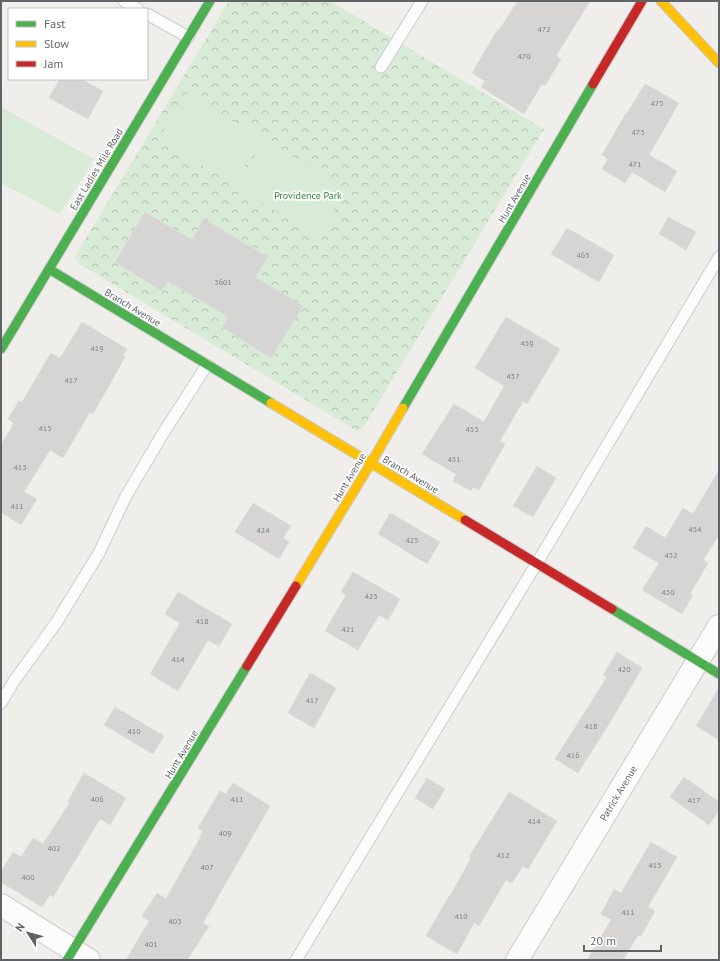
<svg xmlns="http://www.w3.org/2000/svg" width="720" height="961" viewBox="0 0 720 961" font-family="'PT Sans',sans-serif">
  <defs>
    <pattern id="park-crowns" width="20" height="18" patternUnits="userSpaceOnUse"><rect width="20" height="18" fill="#d8ebd6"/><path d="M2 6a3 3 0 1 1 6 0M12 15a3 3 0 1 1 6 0" fill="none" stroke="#b2c2b1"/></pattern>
  </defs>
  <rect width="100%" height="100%" fill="#efeeea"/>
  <polygon fill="url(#park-crowns)" points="229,1 330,1 544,129 363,428 357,431 78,263 79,261 74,258"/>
  <g fill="#d8ebd6">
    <polygon points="187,93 261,138 233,184 159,139"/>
    <polygon points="1,107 94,159 60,214 1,183"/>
    <polygon points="264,140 347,190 319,236 236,187"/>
  </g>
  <g fill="#d6d5d3" stroke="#deddd9">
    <polygon points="518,1 590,1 556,56 561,59 545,86 542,84 524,114 481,87 485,81 472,73 498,29 499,30"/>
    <polygon points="60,79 81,79 103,91 88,119 49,98"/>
    <polygon points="645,84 679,103 649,155 677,171 665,192 632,172 625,183 602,169 608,159 602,155 626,113 627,113"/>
    <polygon points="145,212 192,240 204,219 268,257 255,277 303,306 271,358 222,327 228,317 168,281 162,291 115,262"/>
    <polygon points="668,217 696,232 686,250 659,234"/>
    <polygon points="567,228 614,255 599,282 551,254"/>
    <polygon points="506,317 560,349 527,404 523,401 500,441 505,444 479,490 473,487 471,491 453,481 456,474 422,454 454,404 484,422 504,386 475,368"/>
    <polygon points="82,322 127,349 123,356 125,357 93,414 90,412 63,458 50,450 24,492 37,499 21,525 1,512 1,445 12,427 11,426 14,423 8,419 19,401 22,402 51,353 60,358"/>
    <polygon points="537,466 556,478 533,517 513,506"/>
    <polygon points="719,470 719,535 703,560 708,563 690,594 693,595 682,614 642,590 659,563 633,548 646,526 665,538 683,508 693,514"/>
    <polygon points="253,503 291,526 283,538 289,542 279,559 235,532"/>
    <polygon points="390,513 440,542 427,564 378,534"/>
    <polygon points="353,572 400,599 388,620 379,615 358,650 325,631 346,595 341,592"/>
    <polygon points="178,592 232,624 219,646 208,640 178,691 150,674 180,623 165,614"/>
    <polygon points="617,652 642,668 609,724 578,773 555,759 607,677 603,675"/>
    <polygon points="310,673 336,688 314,728 288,713"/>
    <polygon points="719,688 719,740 696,726"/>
    <polygon points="115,707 164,736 153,754 104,725"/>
    <polygon points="84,773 126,798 110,825 100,819 53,897 50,895 42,907 1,882 1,872 13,852 21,857 33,838 43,844 70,802 68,801"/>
    <polygon points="684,777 719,802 719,810 709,825 670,797"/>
    <polygon points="427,778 445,789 433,809 415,798"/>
    <polygon points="233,783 270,806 203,923 209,926 187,960 126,960 149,921 142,916 157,893 166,899 201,836 200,836 203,831 198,828 220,791 226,794"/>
    <polygon points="509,792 557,821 528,869 523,866 512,883 506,880 479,926 474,923 457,954 426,936 449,896 450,896 471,858 469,857"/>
    <polygon points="651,842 677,857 648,907 655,911 641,936 638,935 623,960 587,960 611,920 601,914 614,889 621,893"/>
  </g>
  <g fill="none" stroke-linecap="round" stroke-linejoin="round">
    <defs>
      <g id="lane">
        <polyline points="124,1 138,9"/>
        <polyline points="147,14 188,37"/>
        <polyline points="381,67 422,1"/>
        <polyline points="1,703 14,681 56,623 99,553 125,498 162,435 207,365"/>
        <polyline points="296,960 537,563 719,257"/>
      </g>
      <g id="street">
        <polyline points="1,905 89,960"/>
        <polyline points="517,960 719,626"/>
      </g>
      <g id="fast">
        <polyline points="49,269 271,403"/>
        <polyline points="1,349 210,1"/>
        <polyline points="403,408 593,84"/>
        <polyline points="612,609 719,674"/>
        <polyline points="67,960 247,666"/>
      </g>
      <g id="slow">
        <polyline points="661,1 719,63"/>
        <polyline points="271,403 465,520"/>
        <polyline points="296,586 371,463 403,408"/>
      </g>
      <g id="jam">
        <polyline points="593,84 642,1"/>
        <polyline points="465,520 612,609"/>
        <polyline points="247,666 296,586"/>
      </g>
    </defs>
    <use href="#lane" stroke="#cbcccc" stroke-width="13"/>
    <use href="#street" stroke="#cbcccc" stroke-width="24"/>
    <use href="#fast" stroke="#cacacb" stroke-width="11"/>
    <use href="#slow" stroke="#cacacb" stroke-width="11"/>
    <use href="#jam" stroke="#cacacb" stroke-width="11"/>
    <use href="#lane" stroke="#fdfcfc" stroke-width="11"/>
    <use href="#street" stroke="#fdfcfc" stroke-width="22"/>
    <use href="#fast" stroke="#4caf50" stroke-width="9"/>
    <use href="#slow" stroke="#ffc107" stroke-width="9"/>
    <use href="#jam" stroke="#c62828" stroke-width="9"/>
  </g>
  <g text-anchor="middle" stroke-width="3.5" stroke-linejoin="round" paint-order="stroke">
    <g font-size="8" fill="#7e8184">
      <text x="544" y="32">472</text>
      <text x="524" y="59">470</text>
      <text x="657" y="106">475</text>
      <text x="638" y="135">473</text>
      <text x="635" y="167">471</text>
      <text x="583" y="258">465</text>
      <text x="223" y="285">3601</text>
      <text x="527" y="346">459</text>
      <text x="97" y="351">419</text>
      <text x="513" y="379">457</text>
      <text x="71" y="383">417</text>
      <text x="45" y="431">415</text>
      <text x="472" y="432">453</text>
      <text x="454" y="462">451</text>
      <text x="20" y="470">413</text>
      <text x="17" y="509">411</text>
      <text x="695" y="532">454</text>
      <text x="263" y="533">424</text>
      <text x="412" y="543">425</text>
      <text x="671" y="558">452</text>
      <text x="668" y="595">450</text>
      <text x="371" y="599">423</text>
      <text x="202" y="624">418</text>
      <text x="348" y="632">421</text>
      <text x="178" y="662">414</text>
      <text x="624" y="672">420</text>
      <text x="312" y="703">417</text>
      <text x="591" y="729">418</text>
      <text x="134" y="734">410</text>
      <text x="573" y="758">416</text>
      <text x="97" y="802">406</text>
      <text x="237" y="802">411</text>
      <text x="694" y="803">417</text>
      <text x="534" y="824">414</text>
      <text x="225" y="836">409</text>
      <text x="54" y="851">402</text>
      <text x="503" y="858">412</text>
      <text x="655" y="868">415</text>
      <text x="207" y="870">407</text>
      <text x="28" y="880">400</text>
      <text x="628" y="915">411</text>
      <text x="461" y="919">410</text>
      <text x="175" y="924">403</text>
      <text x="151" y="947">401</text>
    </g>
    <g font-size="10" fill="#5f6368" stroke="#fff">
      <text transform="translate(96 169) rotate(-59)" y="4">East Ladies Mile Road</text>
      <text transform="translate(514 198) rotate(-60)" y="4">Hunt Avenue</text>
      <text transform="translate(133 307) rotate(31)" y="4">Branch Avenue</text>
      <text transform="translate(411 474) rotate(31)" y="4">Branch Avenue</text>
      <text transform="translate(349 477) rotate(-59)" y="4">Hunt Avenue</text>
      <text transform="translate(181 754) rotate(-59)" y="4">Hunt Avenue</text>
      <text transform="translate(618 793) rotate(-59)" y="4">Patrick Avenue</text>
    </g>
    <g font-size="10" fill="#348238" stroke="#fff">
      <text x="308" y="199">Providence Park</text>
    </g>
  </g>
  <rect width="720" height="961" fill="none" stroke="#5f6368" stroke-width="4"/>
  <rect x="8" y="8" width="140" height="72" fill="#ffffff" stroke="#bfc1c3"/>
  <rect x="16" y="21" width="20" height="6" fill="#4caf50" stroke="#bfc1c3"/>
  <text x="44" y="28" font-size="12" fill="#5f6368">Fast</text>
  <rect x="16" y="41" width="20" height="6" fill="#ffc107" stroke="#bfc1c3"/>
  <text x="44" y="48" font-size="12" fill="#5f6368">Slow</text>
  <rect x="16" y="61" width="20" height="6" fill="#c62828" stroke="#bfc1c3"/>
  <text x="44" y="68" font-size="12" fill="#5f6368">Jam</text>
  <g transform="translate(28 933) rotate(306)" stroke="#ffffff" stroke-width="3" paint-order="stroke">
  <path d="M0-3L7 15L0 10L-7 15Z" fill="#5f6368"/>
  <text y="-6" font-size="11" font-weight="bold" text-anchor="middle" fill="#5f6368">N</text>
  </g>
  <path d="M584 945v6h77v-6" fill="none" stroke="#5f6368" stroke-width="2"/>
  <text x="590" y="945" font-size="12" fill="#5f6368" stroke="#ffffff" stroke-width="3" paint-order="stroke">20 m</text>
</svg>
